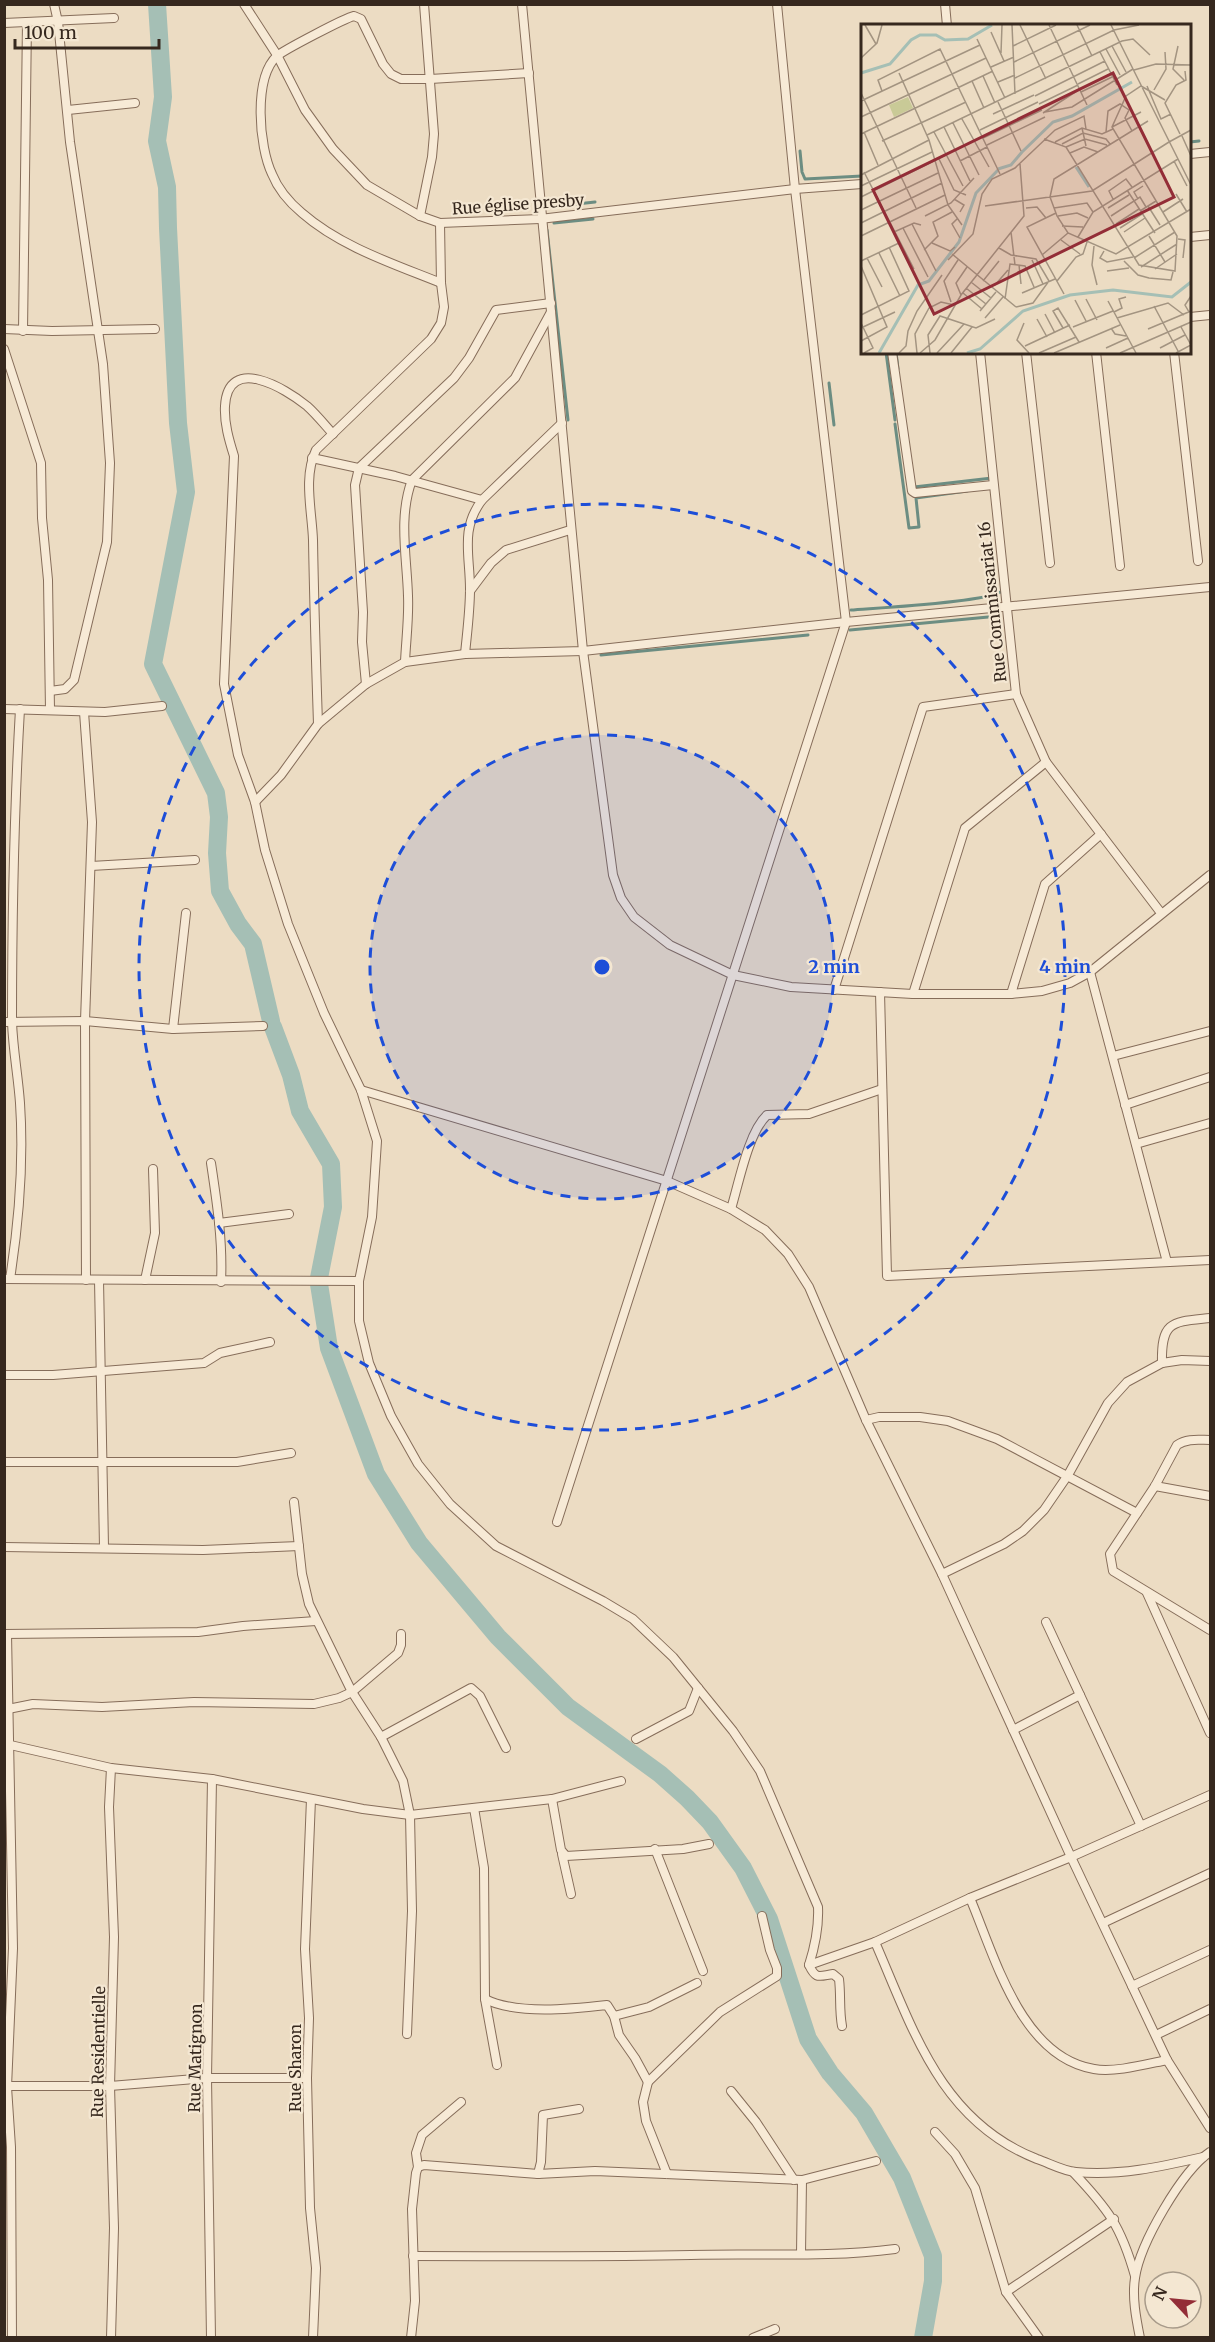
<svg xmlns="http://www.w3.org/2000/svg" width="1215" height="2342" viewBox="0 0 1215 2342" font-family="Merriweather,serif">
  <rect width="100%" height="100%" fill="#ecdcc3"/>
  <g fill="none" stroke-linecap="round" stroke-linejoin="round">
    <g stroke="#6c8d82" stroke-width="3">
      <polyline points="1190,142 1199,141"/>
      <polyline points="800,151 802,172 805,179 862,176"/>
      <polyline points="550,207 595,202"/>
      <polyline points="554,223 593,219"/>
      <polyline points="547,230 568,420"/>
      <polyline points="886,352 895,420"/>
      <polyline points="896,352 898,369"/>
      <polyline points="829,383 834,425"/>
      <polyline points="895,424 909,528 919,527 916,498 967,491"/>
      <polyline points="914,485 914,487 992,478"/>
      <path d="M851,610C874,608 991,602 1002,591"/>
      <polyline points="850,630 999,616"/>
      <polyline points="601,655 808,635"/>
    </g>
    <g stroke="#a5bfb5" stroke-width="18">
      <polyline points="157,4 163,97 157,141 167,187 168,228 178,423 186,492 153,664 216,793 219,817 217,853 220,891 238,924 253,944 271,1021"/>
      <polyline points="273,1027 291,1075 300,1111 331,1164 333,1207 319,1278"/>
      <polyline points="319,1284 329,1348 376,1474 419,1543 498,1637 568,1707 660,1774 687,1798 710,1822 743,1868 769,1919 808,2039 830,2073 864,2113 902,2178 933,2256 933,2281 923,2338"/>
    </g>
    <defs>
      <g id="street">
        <polyline points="244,4 277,55 305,110 333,149 367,185 420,216 440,223 540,219 795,189 862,184"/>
        <polyline points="522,4 583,651 613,875 621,898 634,917 670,945 733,975 791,987 913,994 1011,994 1042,991 1070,983 1090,972 1210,875"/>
        <polyline points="945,4 947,26"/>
        <polyline points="4,23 114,18"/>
        <polyline points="68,110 135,103"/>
        <polyline points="1190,154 1210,152"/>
        <polyline points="420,216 432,157 434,134 424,4"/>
        <polyline points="1190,237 1210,235"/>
        <path d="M441,283C394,264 341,247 302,213C290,203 278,189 272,174C259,147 253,78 277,56C284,50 345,18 354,16L361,19L383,64L391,74L401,79H430L529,73"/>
        <polyline points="1190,317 1210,315"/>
        <polyline points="4,329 52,331 155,329"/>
        <polyline points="23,331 27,22"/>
        <polyline points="4,349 41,463 42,518 48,580 50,710"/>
        <polyline points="892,352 912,491 915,493 993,485"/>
        <polyline points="980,352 1016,694 1046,762 1161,913"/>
        <polyline points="1026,352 1050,563"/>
        <polyline points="1096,352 1120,566"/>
        <polyline points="1174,352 1198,561"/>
        <path d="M333,434C324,424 316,414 307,406C285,388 228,354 225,406C224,423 229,440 234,456L224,684L238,755L255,802L265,850L288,924L324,1013L361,1090L377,1141L372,1217L359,1281V1321L369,1363L391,1416L418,1464L450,1504L496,1546L603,1601L633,1619L673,1657L733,1731L760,1771L818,1907C819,1927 815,1946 809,1965C816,1980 819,1976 833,1974L839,1979C841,1995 839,2010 842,2026"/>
        <polyline points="312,458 395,476 482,500"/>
        <polyline points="470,591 491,563 506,550 570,530"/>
        <path d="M465,654C467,633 470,611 470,589C470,555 460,529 482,500L562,423"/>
        <path d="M405,662C406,640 409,618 408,596C407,558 398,517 412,480L515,378L551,312"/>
        <polyline points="366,684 362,642 363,612 355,485 359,468 454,378 469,358 496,310 551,303"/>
        <polyline points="50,691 65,689 74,680 107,542 110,463 103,364 70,142 58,22 54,4"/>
        <polyline points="4,709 105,712 162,706"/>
        <polyline points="84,712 92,822 85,1021 86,1280"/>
        <path d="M318,724C316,663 314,601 313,540C312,511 303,477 316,450L431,339L441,323L444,307L441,283L440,223"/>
        <polyline points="255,802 281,775 318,724 366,684 405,662 465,654 583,651 846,622 1210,587"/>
        <polyline points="91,866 195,860"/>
        <polyline points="1090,972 1167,1262"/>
        <polyline points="834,990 923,707 1016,694"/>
        <polyline points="880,992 887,1276 1210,1260"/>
        <polyline points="913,994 965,828 1046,762"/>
        <polyline points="1011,994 1045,884 1101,834"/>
        <polyline points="4,1022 85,1021 173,1029 263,1026"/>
        <polyline points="173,1029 186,913"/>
        <polyline points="1113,1056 1210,1031"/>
        <polyline points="361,1090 667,1181 731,1209 765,1230 788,1254 809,1287 866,1420 942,1574 1071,1857 1167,2060 1210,2128"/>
        <polyline points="1125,1105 1210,1077"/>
        <polyline points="1136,1144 1210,1123"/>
        <path d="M211,1163C217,1203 223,1242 221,1282"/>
        <path d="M731,1209C739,1183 748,1133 767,1115L809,1114L882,1089"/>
        <polyline points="219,1223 289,1214"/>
        <polyline points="4,1279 359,1281"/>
        <path d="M10,1279C19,1221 24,1162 20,1103C18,1075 13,1050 12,1022C12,918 14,814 20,709"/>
        <polyline points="99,1280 104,1547"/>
        <polyline points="145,1280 155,1233 153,1169"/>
        <path d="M1162,1363C1161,1320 1173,1322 1210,1318"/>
        <polyline points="4,1375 53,1375 204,1363 220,1353 270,1342"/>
        <polyline points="866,1420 879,1417 920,1417 948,1421 997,1439 1137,1513"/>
        <path d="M1210,1440C1199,1440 1187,1438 1177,1445L1155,1486L1110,1554L1113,1571L1210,1630"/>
        <polyline points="4,1462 237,1462 291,1453"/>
        <polyline points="1155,1486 1210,1496"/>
        <polyline points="294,1502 302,1574 309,1604 352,1692 381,1737 403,1781 410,1815 412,1911 407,2034"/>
        <polyline points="557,1522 846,622 795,189 777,4"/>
        <polyline points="4,1547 203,1550 299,1546"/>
        <polyline points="942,1574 1004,1544 1023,1531 1044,1510 1068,1475 1108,1403 1127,1382 1162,1363 1182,1360 1210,1361"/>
        <polyline points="1147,1593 1210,1733"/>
        <polyline points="1046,1622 1141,1826"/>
        <polyline points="4,1634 198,1632 243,1626 316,1621"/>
        <polyline points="7,1634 13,1948 7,2087 11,2147 12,2338"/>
        <polyline points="8,1709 33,1704 102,1707 194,1702 314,1704 339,1698 352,1692 398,1653 401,1645 401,1634"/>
        <polyline points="1013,1730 1080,1695"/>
        <polyline points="381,1737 471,1688 480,1696 506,1748"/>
        <polyline points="636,1739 689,1711 698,1688"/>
        <polyline points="6,1744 111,1768 212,1779 363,1809 410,1815 552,1799 621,1781"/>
        <polyline points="111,1768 109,1807 114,1937 110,2086 114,2228 111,2338"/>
        <polyline points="311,1799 305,1949 309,2018 307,2078 310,2208 316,2268 313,2338"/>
        <polyline points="552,1799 561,1850 566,1856 683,1849 709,1844"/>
        <path d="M474,1808L484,1868L485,1999C517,2015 572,2009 607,2005L614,2016L619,2035L635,2058L648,2082"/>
        <polyline points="655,1849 703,1971"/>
        <polyline points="562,1854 571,1894"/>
        <path d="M970,1898C995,1957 1021,2057 1094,2069C1114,2073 1147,2064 1167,2060"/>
        <polyline points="1103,1923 1210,1873"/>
        <path d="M875,1942C913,2029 940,2121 1037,2159C1049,2163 1063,2171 1076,2172C1119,2176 1160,2167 1203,2157"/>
        <polyline points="809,1965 875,1942 970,1898 1071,1857 1210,1795"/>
        <polyline points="1132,1986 1210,1950"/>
        <polyline points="485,1999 497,2065"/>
        <polyline points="614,2016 649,2007 697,1983"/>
        <polyline points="1156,2035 1210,2009"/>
        <polyline points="4,2086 110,2086 207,2078 307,2078"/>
        <polyline points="731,2091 756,2122 794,2180"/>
        <polyline points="935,2132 955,2154 975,2188 1006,2292 1039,2338"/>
        <polyline points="418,2167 424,2165 538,2174 595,2171 802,2180 876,2161"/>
        <path d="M1073,2172C1108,2209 1121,2226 1135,2276"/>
        <polyline points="538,2174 541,2162 543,2115 579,2109"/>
        <polyline points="667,2174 646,2121 643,2102 648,2082 720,2012 777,1976 777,1968 770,1950 762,1916"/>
        <polyline points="801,2254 802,2180"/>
        <path d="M413,2256C506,2256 599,2257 691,2255C759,2253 828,2258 895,2249"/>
        <polyline points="1006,2292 1114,2219"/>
        <polyline points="211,2338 207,2078 212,1779"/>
        <polyline points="411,2338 415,2301 412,2209 416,2173 418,2167 416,2153 422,2135 461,2102"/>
        <polyline points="753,2338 775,2329"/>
        <path d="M1140,2338C1136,2318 1132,2297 1135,2278C1140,2243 1182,2171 1210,2152"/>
      </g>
    </defs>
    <use href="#street" stroke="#866d5a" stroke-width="10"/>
    <use href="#street" stroke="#f7ead6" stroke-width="8"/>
  </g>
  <circle cx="602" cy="967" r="232" fill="#1d4ed8" fill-opacity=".12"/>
  <g fill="none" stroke="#1d4ed8" stroke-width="3" stroke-dasharray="10 8">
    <circle cx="602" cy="967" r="232"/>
    <circle cx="602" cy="967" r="463"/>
  </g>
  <g text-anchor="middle" stroke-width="4.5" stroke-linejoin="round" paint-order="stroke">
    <g font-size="16" fill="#36281e" stroke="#f4e7d2">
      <text transform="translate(518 204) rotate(-4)" y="6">Rue église presby</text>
      <text transform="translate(992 602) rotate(-96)" y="6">Rue Commissariat 16</text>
      <text transform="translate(98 2052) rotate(-89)" y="6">Rue Residentielle</text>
      <text transform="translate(195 2058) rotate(-89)" y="6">Rue Matignon</text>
      <text transform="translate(295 2068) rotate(-90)" y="6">Rue Sharon</text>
    </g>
  </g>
  <g transform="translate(861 24)">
    <rect width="330" height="330" fill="#ecdcc3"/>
    <path d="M47,73L52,84L33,93L28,81Z" fill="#c9ca97"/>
    <path fill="none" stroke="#a5bfb5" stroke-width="3" d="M0,49L29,40L50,16L59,11H75L84,16L107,15L131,1M161,128L192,98L211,92L271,58M215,143L228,163M137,145L150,141L161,128M18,329L57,261L68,257L98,218L115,169L137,146M106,329L119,325L162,287L209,271L252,266L311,273L330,258"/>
    <path fill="none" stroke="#a39481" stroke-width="1.5" d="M4,1L15,20M151,1L154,70M159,1L185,55M188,1L226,81M216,1L231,32M250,1L330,161M130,8L143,37M116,15L144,74M152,22L195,1M251,22L265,48M317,22L312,45L323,56M245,25L259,51M239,28L256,61M140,29L141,1M0,34L16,19L21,1M153,38L229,1M130,43L153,33M273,46L295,40L330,41M38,49L68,116L87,181L101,201M122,52L134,79M154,54L253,6L278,1M111,57L123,84M137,58L154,51M217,60L247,45M286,62L300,95L310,90M293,66L305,45L304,28M21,67L17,56L79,25L139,150M220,68L251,53M0,69L55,184M174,72L244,37M0,77L119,21M137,78L160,127M178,80L217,61M184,88L211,83L272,45M182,89L219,65M132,90L173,71M0,93L125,34M101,95L128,143M287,97L193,155L189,173L196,192L207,209L255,230L330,185M92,99L118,151M83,103L109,157M251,103L280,88M221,104L225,122M119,106L177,78M3,108L17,141M73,108L102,162M245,108L247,87L259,80L268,86L264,94L271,107M0,110L132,47M319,110L304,79L315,61L325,56L324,47M66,111L261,17L272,15L289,31M321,112L330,132M122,114L181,86M183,115L205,123L278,241L314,247L316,212L251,103L265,72L280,62L304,76M21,117L105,78M194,118L221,104L241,110L252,105M308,118L330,106M201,120L222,109L245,115L249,120M126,121L184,93M205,123L224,115L246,121M209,129L223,123L237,128M78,135L93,166L105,171M99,137L126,123M313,137L326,162M3,148L53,245M0,151L68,116M0,162L71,128M266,166L294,209M315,170L326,188M0,173L85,131M93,175L103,181L99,188M252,175L248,167L265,155L271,163M277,175L273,168L282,162M124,182L231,167L308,118M287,182L299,201M165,184L176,183L185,194M193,184L226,179L232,188M247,184L268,171M0,186L77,149M279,187L295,177M302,188L322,175M195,189L166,203L203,270M64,192L90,179L113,154M197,192L216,189L227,194M250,192L279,173L285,183M96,195L91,200L99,214M0,199L81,159M51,200L75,247M255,200L278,185M201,202L222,203M42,204L67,253M259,204L281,190M33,208L53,199L60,201M150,208L154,241M263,208L284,194M0,212L84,171M288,212L304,238M217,213L232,188L317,135M317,215L324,216L322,234M200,216L219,230M71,219L89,227L94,223M233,222L231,241L236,261M138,224L150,231L175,235L188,257L172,279L155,283M63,226L77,212L72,198L91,188M243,227L239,234L246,238L272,233M18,229L39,272M91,230L155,283M181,231L207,209M6,234L21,263M273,234L314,208M87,236L112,210L121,170L131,155L154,144L194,106L223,92L225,105M171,236L182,260M0,237L38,219M263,237L277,251L288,254L310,256L312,248M158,241L160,260M0,242L26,303L0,317M280,243L316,220M294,245L316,230M246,247L268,244M122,257L138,237M196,257L215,233L222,230L226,218M110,258L130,274M134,261L147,246M105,264L125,280M102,269L121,285M161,269L194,255M100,271L95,259L106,243M144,275L149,240L164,242L173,263M225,275L236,296M214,276L225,297M247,277L275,329M90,278L83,257L97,236M293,282L317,327M119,287L135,268M253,288L261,284L258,275L265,273M328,288L324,281L330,272M184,290L194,309M0,291L48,267L28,223M124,294L142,273M256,294L307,279L323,291M176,295L186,313M0,299L12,324L3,329M163,299L156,316L168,329M212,303L252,287M0,304L34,288M202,304L192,287L197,284L218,318M250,304L254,310L265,312M287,305L330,287M164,322L209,301M245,324L267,314M299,324L324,311M38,329L45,322L47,307L56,287L81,251M56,329L54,310L68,284L80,278L93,281M59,329L74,316L100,271L163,192L159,140M69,329L67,311L79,292L115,304L134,295M76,329L103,300M90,329L111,303M178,329L215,313M193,329L259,301M259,329L330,298M315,329L330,321L320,303"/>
    <path fill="#932d37" fill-opacity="0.15" stroke="#932d37" stroke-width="3" d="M252,49L313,173L73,290L12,166Z"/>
    <rect width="330" height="330" fill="none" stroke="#36281e" stroke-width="3"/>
  </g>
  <circle cx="602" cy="967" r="9" fill="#1d4ed8" stroke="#f4e7d2" stroke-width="3"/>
  <g font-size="18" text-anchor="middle" font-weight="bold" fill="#1d4ed8" stroke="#f4e7d2" stroke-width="4.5" stroke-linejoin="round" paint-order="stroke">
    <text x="834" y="973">2 min</text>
    <text x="1065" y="973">4 min</text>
  </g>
  <rect width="1215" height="2342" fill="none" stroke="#36281e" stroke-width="12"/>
  <g transform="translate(1173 2300) rotate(296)"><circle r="28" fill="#f4e7d2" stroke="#a89b8a" stroke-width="1.5"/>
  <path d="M0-4.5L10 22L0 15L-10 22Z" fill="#932d37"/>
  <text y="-9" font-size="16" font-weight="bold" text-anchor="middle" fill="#36281e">N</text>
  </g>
  <path d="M15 39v9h144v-9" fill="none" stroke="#36281e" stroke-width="3"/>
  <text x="24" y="39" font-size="18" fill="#36281e" stroke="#f4e7d2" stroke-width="4.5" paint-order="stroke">100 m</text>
</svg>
